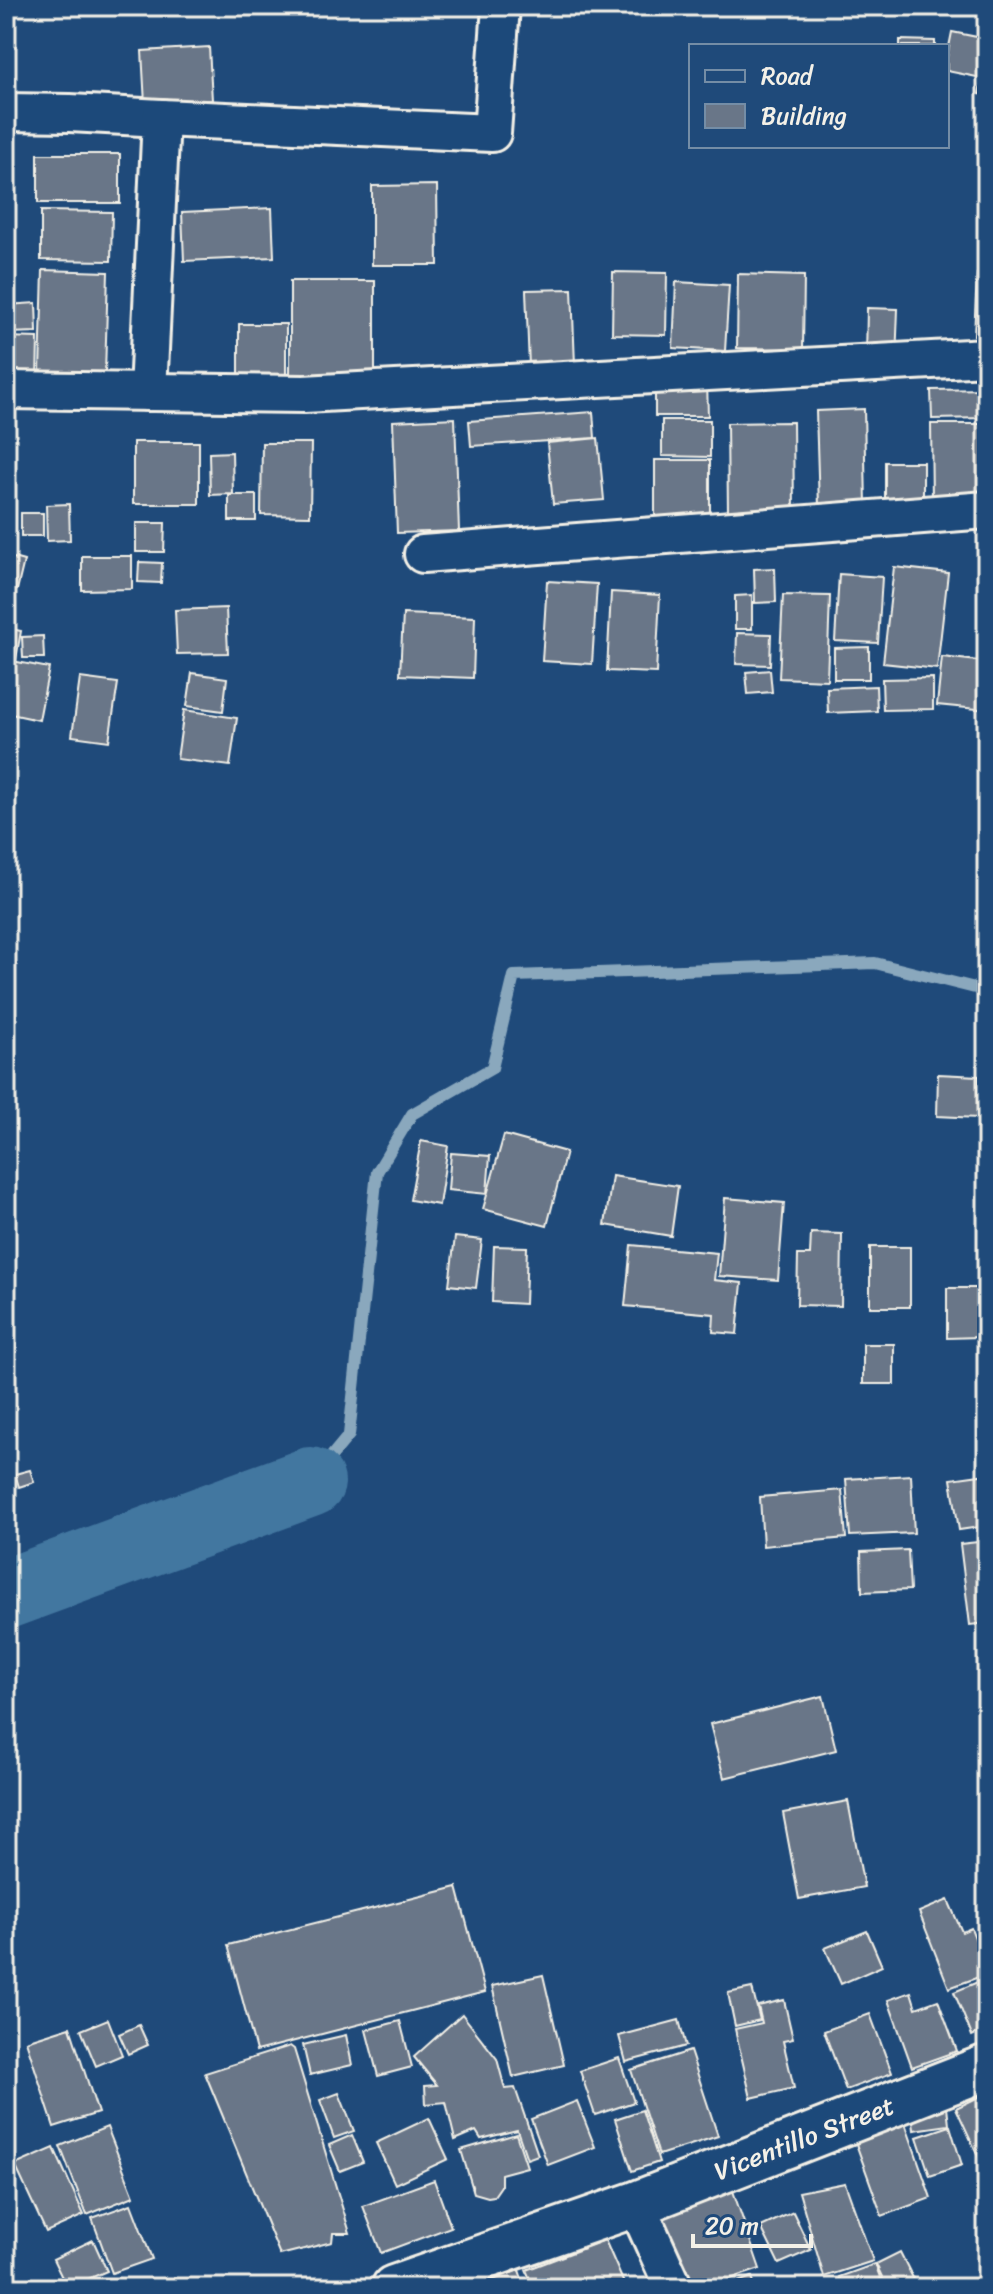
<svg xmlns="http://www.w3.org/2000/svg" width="993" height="2294" viewBox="0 0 993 2294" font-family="Sriracha,sans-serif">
  <rect width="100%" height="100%" fill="#1f4a7a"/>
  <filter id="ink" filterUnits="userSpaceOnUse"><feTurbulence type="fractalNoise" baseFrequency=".0125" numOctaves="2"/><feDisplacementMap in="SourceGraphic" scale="16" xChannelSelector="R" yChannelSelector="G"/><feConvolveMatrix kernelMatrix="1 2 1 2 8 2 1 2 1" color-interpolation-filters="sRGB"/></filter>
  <g filter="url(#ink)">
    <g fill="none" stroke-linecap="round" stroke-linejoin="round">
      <polyline stroke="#8aa8bd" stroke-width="12" points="310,1482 349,1435 377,1172 412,1114 492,1068 514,976 875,963 987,991"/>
      <polyline stroke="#4377a0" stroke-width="70" points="6,1594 310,1482"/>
    </g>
    <g fill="#697688" stroke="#f4f1e8" stroke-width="2">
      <polygon points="987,12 987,96 979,94 982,78 947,71 947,57 952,32 982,38"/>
      <polygon points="900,40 935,41 935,46 900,46"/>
      <polygon points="209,47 212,100 145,104 142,51"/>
      <rect x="38" y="154" width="82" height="49"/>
      <polygon points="437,185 438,265 372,265 372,186"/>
      <polygon points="272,208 274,257 184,261 182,212"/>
      <polygon points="41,211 112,212 111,261 41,260"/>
      <polygon points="43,270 108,272 105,374 40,372"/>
      <polygon points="613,272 667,273 666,335 612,334"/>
      <polygon points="738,274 804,276 803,349 737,348"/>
      <polygon points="977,274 987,275 987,336 974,335"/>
      <rect x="290" y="281" width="85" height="100"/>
      <polygon points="676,282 729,285 725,351 673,348"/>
      <polygon points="572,289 575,365 529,367 526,290"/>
      <polygon points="36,303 37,332 8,333 7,305"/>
      <polygon points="867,308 898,309 896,361 866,359"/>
      <rect x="239" y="324" width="47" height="52"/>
      <polygon points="6,337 38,338 37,381 6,380"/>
      <polygon points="655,381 707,381 708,416 655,416"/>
      <polygon points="987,389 987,418 932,419 931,390"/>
      <polygon points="864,409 866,506 819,507 816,411"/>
      <polygon points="593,412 595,438 471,446 469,421"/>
      <polygon points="455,418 459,531 397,533 393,421"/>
      <polygon points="662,420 710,420 710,457 662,456"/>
      <polygon points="793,422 794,512 728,513 727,423"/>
      <polygon points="931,424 987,424 987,499 932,500"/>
      <polygon points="598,438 604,500 553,504 547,443"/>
      <rect x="133" y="442" width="66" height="62"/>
      <polygon points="262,443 311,443 310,516 261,515"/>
      <polygon points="232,452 233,494 210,495 209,453"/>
      <rect x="655" y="460" width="55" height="67"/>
      <rect x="885" y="462" width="38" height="47"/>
      <rect x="229" y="495" width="27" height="26"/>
      <polygon points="69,504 70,540 47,541 46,505"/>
      <rect x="21" y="513" width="22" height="23"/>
      <polygon points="136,523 165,523 164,552 136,552"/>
      <polygon points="6,556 24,561 17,590 6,587"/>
      <polygon points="82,556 132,556 132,589 82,590"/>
      <polygon points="139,562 162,563 161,583 138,582"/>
      <polygon points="894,567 948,573 937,669 883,663"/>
      <polygon points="775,568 776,602 755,603 754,569"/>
      <polygon points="839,574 882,577 878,643 835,641"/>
      <polygon points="547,581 597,584 592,664 542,661"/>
      <polygon points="611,592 660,595 656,673 607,671"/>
      <polygon points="752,595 752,629 735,629 735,596"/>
      <polygon points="783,595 830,596 827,680 779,678"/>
      <polygon points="226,608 228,653 177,654 175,610"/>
      <polygon points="403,614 475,617 473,678 400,675"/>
      <polygon points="6,628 21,631 16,659 6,657"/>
      <polygon points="737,633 771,634 770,665 736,664"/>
      <polygon points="43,636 44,658 23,658 22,637"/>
      <polygon points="869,647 869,679 834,679 834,648"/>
      <polygon points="942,657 987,662 987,710 937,705"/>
      <polygon points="12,661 49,668 39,720 6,713 6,693"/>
      <polygon points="770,670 772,692 748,694 746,672"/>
      <polygon points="192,673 227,678 223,711 187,706"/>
      <polygon points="80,678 118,683 109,741 72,736"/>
      <polygon points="933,678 933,709 883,710 882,679"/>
      <polygon points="876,686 877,711 828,713 827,688"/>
      <polygon points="184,710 237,718 230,766 177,759"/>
      <polygon points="938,1074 979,1076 978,1118 937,1116"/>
      <polygon points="504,1135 566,1152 547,1226 483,1209"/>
      <polygon points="421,1141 448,1146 439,1205 410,1200"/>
      <polygon points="451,1153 490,1156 487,1194 448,1190"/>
      <polygon points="612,1176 678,1186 671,1236 605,1225"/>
      <polygon points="725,1198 784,1203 778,1280 719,1276"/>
      <polygon points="811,1233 842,1234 841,1306 797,1305 798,1255 810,1255"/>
      <polygon points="455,1237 482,1240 476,1288 449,1285"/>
      <polygon points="631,1245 717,1253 714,1280 742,1283 737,1334 713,1332 714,1314 625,1306"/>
      <polygon points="494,1246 527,1247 525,1304 492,1302"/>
      <rect x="870" y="1247" width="40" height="60"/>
      <polygon points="947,1288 978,1288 979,1337 947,1338"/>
      <rect x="863" y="1344" width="31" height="40"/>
      <polygon points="30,1470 34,1482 19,1487 15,1474"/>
      <polygon points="987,1474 987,1526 959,1530 951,1479"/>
      <polygon points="911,1475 914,1533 850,1536 846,1479"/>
      <polygon points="842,1490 846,1538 763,1546 760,1497"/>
      <polygon points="987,1541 987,1623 970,1625 960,1544"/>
      <polygon points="908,1550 910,1590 862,1592 861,1552"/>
      <polygon points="823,1696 836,1750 724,1778 710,1724"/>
      <polygon points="848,1801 864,1887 799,1899 783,1813"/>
      <polygon points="457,1887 485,1992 256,2051 228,1945"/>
      <polygon points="948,1900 962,1932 971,1928 987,1968 987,1974 949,1988 919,1912"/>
      <polygon points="867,1931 882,1966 841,1984 825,1948"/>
      <polygon points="543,1975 564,2065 513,2077 492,1986"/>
      <polygon points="987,1978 987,2029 972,2036 954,1992"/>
      <polygon points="752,1988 760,2020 735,2026 728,1993"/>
      <polygon points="911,1992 916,2008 938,2000 957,2051 912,2067 888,2000"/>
      <polygon points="784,2000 793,2039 783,2041 794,2088 751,2098 735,2029 762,2023 758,2006"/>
      <polygon points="462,2014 497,2059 505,2089 515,2088 538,2155 527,2159 517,2130 481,2139 476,2131 455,2140 446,2102 426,2104 425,2086 437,2085 414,2057"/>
      <polygon points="870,2014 892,2073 846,2090 824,2031"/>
      <polygon points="108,2019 122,2055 96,2066 81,2030"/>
      <polygon points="679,2020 686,2046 626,2062 619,2036"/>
      <polygon points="400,2021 412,2067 378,2076 366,2030"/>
      <polygon points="139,2025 148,2045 128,2054 119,2034"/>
      <polygon points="70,2027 98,2113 54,2127 26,2041"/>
      <polygon points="346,2035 352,2065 310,2075 303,2045"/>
      <polygon points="290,2046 294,2049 350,2233 333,2233 332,2242 280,2255 205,2073"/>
      <polygon points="690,2051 718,2136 659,2155 631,2070"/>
      <polygon points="619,2058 634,2102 595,2115 580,2071"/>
      <polygon points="339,2093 354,2131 334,2138 320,2100"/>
      <polygon points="987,2093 987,2159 981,2162 956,2108"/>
      <polygon points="577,2101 595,2147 548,2165 531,2119"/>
      <polygon points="947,2107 949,2125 914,2130 912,2111"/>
      <polygon points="642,2110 659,2162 632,2171 615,2119"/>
      <polygon points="429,2118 448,2159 395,2184 376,2143"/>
      <polygon points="905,2123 931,2198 882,2216 855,2141"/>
      <polygon points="950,2126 962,2165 930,2176 917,2137"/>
      <polygon points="107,2127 134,2196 87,2215 60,2146"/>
      <polygon points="516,2134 527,2167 501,2174 501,2186 494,2196 488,2197 474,2193 461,2150"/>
      <polygon points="352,2135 363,2162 340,2171 329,2145"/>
      <polygon points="54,2148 84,2215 46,2232 15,2165"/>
      <polygon points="434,2180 451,2227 381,2253 363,2206"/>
      <polygon points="845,2183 873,2261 824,2277 799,2192"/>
      <polygon points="732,2188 760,2269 703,2288 684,2288 659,2213"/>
      <polygon points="131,2204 152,2259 112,2273 92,2218"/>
      <polygon points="793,2212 811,2250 779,2264 761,2227"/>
      <polygon points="93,2240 107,2271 67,2288 53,2259"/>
      <polygon points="605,2240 626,2288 534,2288 526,2270"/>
      <polygon points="900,2252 918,2288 887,2288 876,2264"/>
      <polygon points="875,2264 884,2288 843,2288 839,2277"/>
      <polygon points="519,2270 525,2288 473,2288"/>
      <polygon points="752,2277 756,2288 720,2288"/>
    </g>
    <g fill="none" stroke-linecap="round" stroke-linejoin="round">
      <defs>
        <g id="street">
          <polyline points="6,112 70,113 161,118 148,392"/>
          <polyline points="161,118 492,133 501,6"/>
          <polyline points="6,390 304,394 987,357"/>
          <polyline points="423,554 987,510"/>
          <polyline points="636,2204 674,2288"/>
        </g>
        <polyline id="secondary" points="394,2288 636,2204 987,2067"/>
      </defs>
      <use href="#street" stroke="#f4f1e8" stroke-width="42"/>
      <use href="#secondary" stroke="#f4f1e8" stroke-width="50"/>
      <use href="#street" stroke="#1f4a7a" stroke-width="36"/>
      <use href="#secondary" stroke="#1f4a7a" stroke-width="44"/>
    </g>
  </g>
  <g text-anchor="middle" stroke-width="6" stroke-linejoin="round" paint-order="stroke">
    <g font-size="26" fill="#f4f1e8" stroke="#1f4a7a">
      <text transform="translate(804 2138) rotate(-21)" y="9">Vicentillo Street</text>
    </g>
  </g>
  <rect width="993" height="2294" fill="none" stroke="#1f4a7a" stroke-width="32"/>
  <rect x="16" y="16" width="961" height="2262" fill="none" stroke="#f4f1e8" stroke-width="3" filter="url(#ink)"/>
  <rect x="689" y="44" width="260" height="104" fill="#1f4a7a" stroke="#748da6" stroke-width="2"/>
  <rect x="705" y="70" width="40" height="12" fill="#1f4a7a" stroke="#748da6" stroke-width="2"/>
  <text x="761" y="84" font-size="24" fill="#f4f1e8">Road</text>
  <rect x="705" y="104" width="40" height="24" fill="#697688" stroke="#748da6" stroke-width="2"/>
  <text x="761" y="124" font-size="24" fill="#f4f1e8">Building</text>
  <path d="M693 2234v12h118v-12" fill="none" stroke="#f4f1e8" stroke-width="4"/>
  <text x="705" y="2234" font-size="24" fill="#f4f1e8" stroke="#1f4a7a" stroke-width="6" paint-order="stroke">20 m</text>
</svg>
